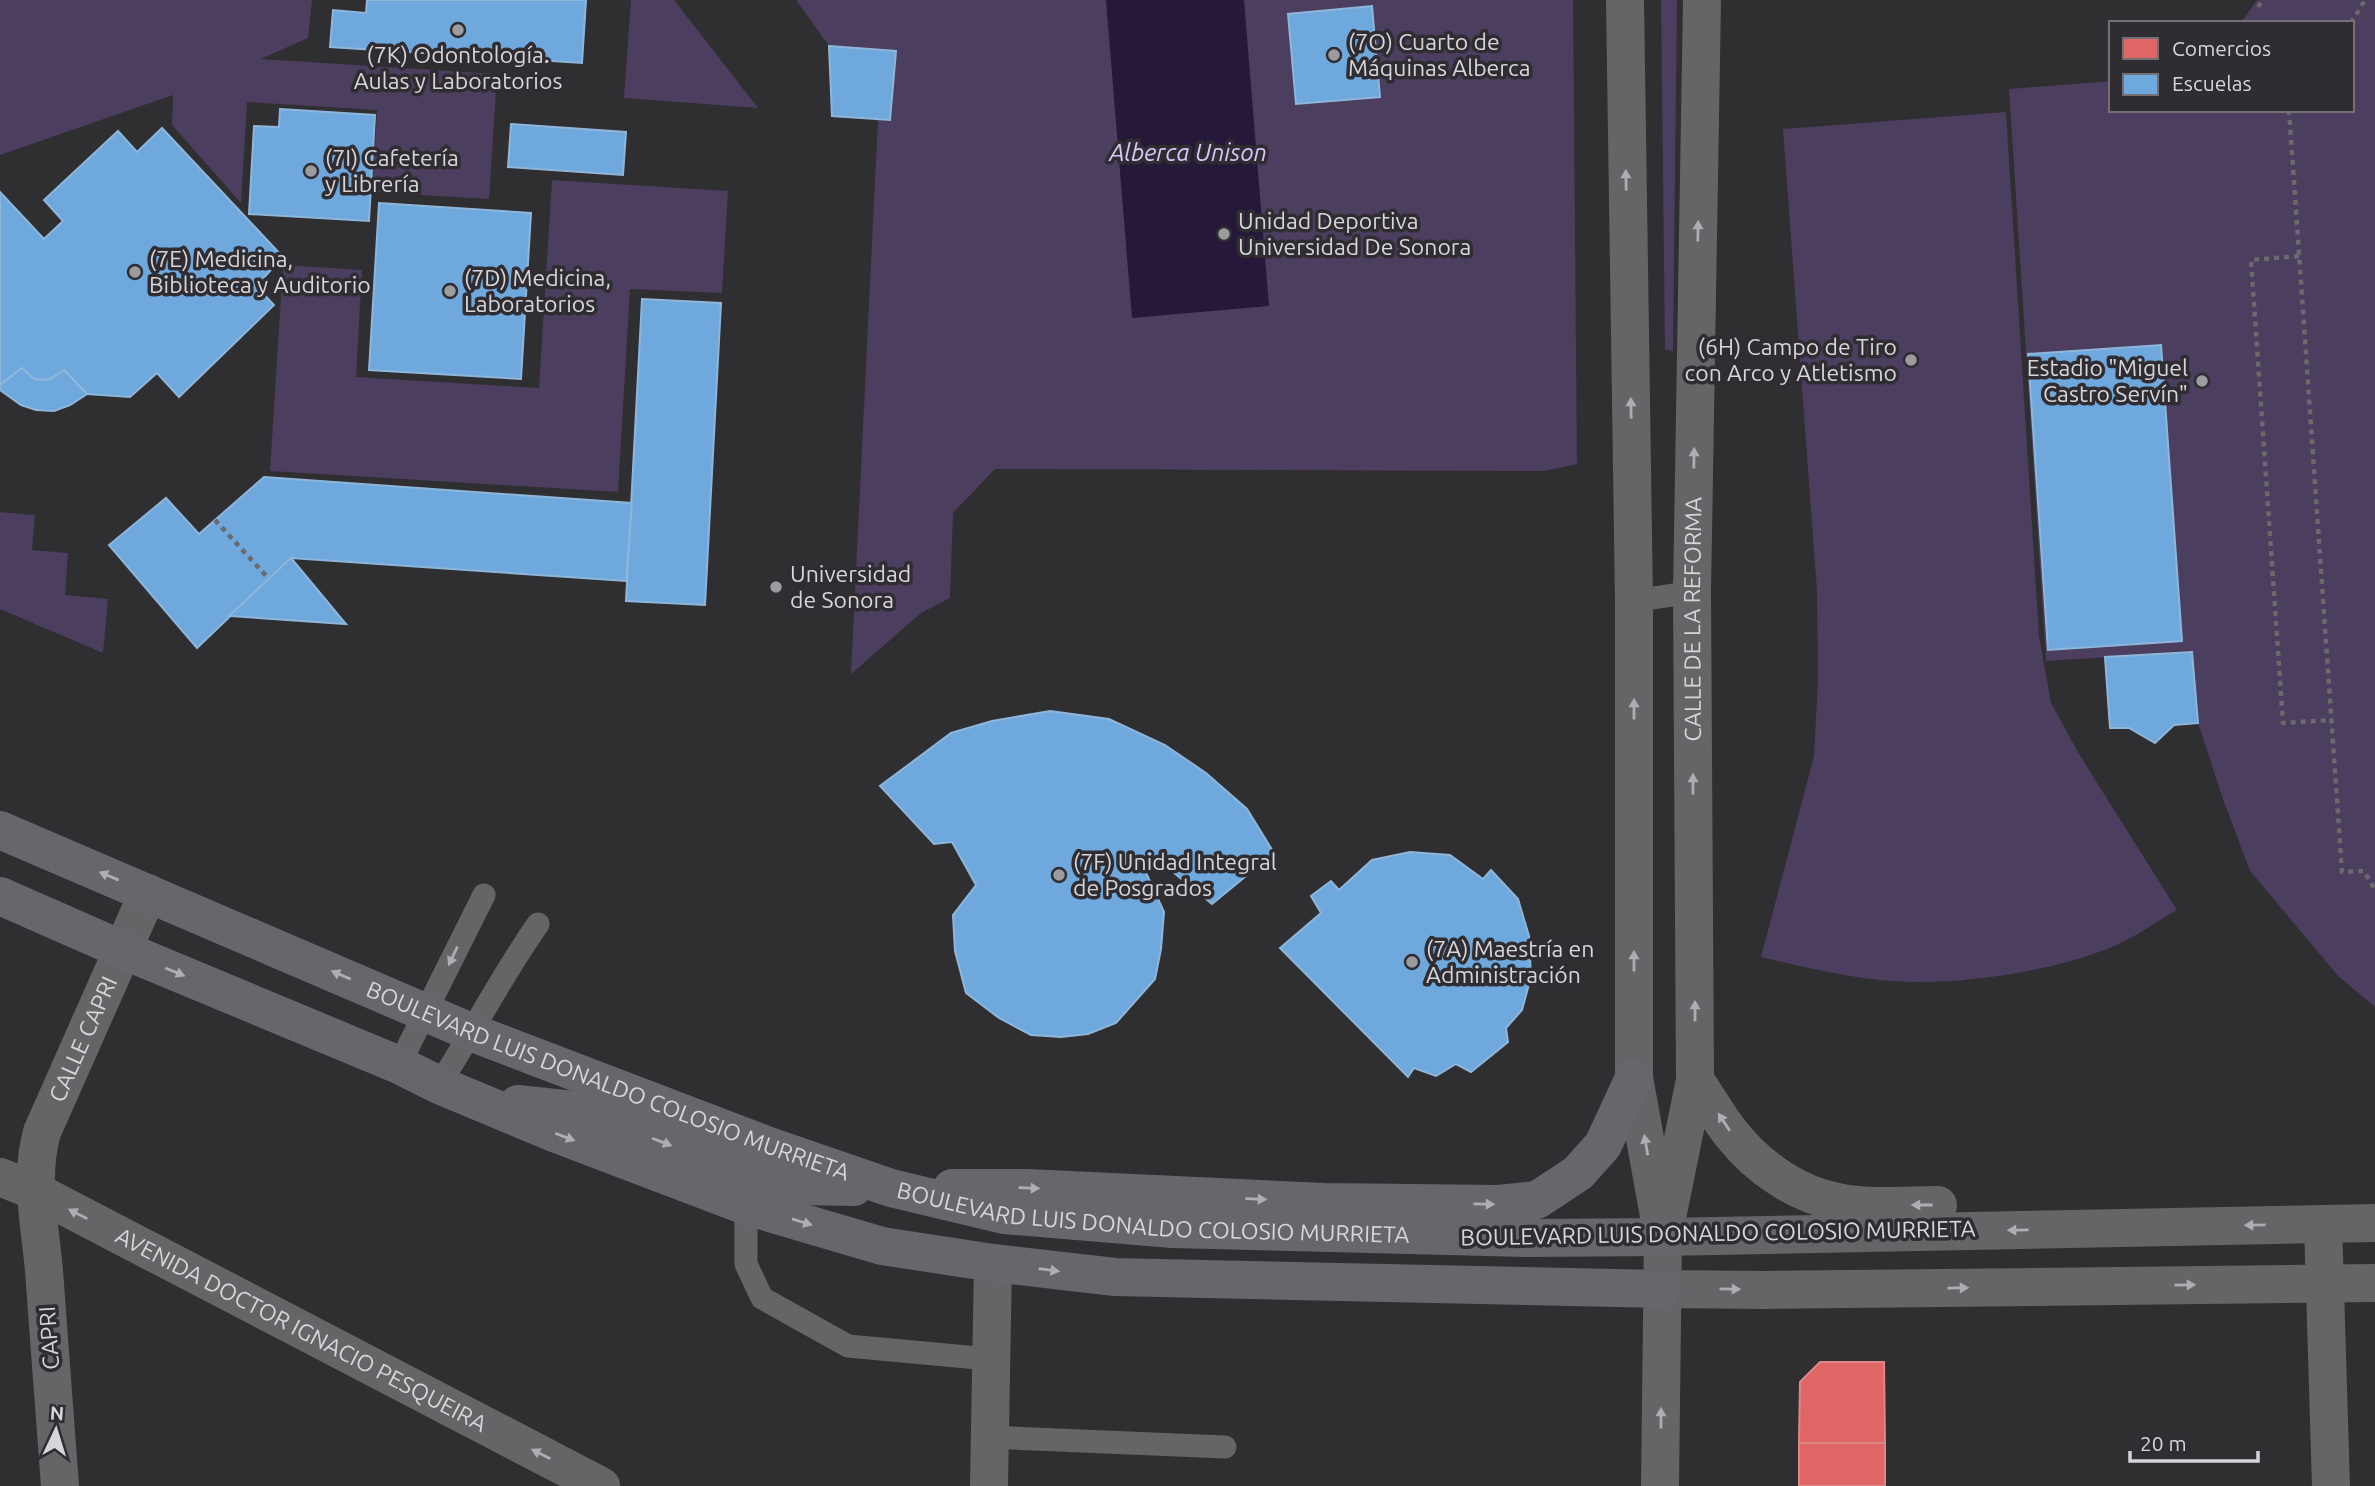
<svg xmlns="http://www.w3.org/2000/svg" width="2375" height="1486" viewBox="0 0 2375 1486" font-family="Ubuntu,sans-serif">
  <rect width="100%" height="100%" fill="#2f2e31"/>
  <g fill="#4b3e5e">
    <polygon points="0,0 312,0 308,38 261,59 497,74 489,199 372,192 377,110 247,102 241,203 172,125 173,95 0,155"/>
    <polygon points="631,0 674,0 758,108 624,98"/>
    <polygon points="796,0 1573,0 1577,464 1544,471 995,469 953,513 950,598 921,613 851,674 878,119 890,120 896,51 829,46"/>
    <polygon points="1661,0 1677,0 1673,351 1665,350"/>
    <polygon points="2257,0 2375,0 2375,1007 2339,977 2250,871 2224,802 2198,723 2192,652 2046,661 2009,89 2111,81 2111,110 2352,110 2352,23 2221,23 2242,21"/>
    <path d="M2006,112L2039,636L2051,703L2079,754L2177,910C2156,922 2134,938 2112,947C2051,972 1957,986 1892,981C1848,978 1804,967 1761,957L1814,756L1818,679L1817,591L1783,129Z"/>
    <polygon points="552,180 728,191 722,293 630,289 618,492 270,471 283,265 362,270 356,377 539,388"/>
    <polygon points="0,512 35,515 32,550 68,553 65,595 108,599 103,653 0,609"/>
  </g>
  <polygon fill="#261838" points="1106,0 1244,0 1269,306 1132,318"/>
  <g fill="#e06666" stroke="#dd8788" stroke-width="2">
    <polygon points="1820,1362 1884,1362 1885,1443 1799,1443 1800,1382"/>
    <rect x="1799" y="1443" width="86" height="43"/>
  </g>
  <g fill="#6fa8dc" stroke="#8eb6db" stroke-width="2">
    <polygon points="367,0 586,0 582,63 330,47 333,10 366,13"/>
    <polygon points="1372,6 1380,97 1296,104 1288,14"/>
    <polygon points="829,46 896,51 890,120 832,116"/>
    <polygon points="280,109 375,115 369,221 249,214 254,126 279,127"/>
    <polygon points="511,124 626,132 623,175 508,167"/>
    <polygon points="162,128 283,257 256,286 274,305 179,397 157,373 130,397 87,394 64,370 50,379 42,380 34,379 22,368 0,385 0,192 44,239 63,221 44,200 118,131 137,152"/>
    <polygon points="379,203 531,213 521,379 369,370"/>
    <polygon points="642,299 721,303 705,605 626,601"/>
    <polygon points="2161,345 2182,641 2048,650 2028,354"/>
    <polygon points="22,368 34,379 42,380 50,379 64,370 87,394 70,405 54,411 36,410 21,405 0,390 0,385"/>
    <polygon points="264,477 632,503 626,581 291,558 197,648 109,545 166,498 199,534"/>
    <polygon points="291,558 346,624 229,616"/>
    <polygon points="2192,652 2198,723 2174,725 2155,743 2129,728 2110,728 2105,657"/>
    <polygon points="1050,711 1109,719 1165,745 1206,773 1247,809 1274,853 1212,904 1157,859 1143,866 1164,912 1161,949 1155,979 1116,1023 1088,1034 1061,1037 1031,1035 999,1018 966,993 955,951 953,915 976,885 952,842 934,844 880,786 951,733 992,721"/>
    <polygon points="1410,852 1450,855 1483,879 1491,870 1518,899 1529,936 1531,977 1522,1010 1506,1028 1508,1042 1471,1072 1456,1064 1436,1076 1414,1068 1408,1077 1280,948 1321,913 1311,896 1331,881 1339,890 1372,860"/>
  </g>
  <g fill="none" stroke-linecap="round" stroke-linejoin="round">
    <g stroke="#6a696b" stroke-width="4.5" stroke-dasharray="5 5" stroke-linecap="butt">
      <polyline points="2258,7 2263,0"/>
      <polyline points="2351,23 2365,0"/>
      <polyline points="2289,110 2342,872 2364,871 2375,890"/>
      <polyline points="2299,256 2251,260 2283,723 2332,720"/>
      <polyline points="215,520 269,579"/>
    </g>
    <g stroke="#656467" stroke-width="23">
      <polyline points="1634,601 1692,592"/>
      <polyline points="399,1065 484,895"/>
      <path d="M439,1085C473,1032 502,975 538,924"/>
      <polyline points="746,1206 746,1264 762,1298 848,1346 989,1359"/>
      <polyline points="989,1437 1225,1447"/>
    </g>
    <g stroke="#656467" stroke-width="38">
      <path id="s1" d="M0,1177L35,1191L601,1486"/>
      <polyline points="2323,1224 2331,1486"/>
      <path id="s2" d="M60,1486C54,1414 50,1343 44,1271C40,1224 29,1179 42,1132L148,893"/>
      <polyline points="989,1486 993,1263"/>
    </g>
    <g stroke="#656467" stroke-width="38">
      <polyline points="1625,0 1634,601 1634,1078 1660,1221"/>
      <path d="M1695,1080C1708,1098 1719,1120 1734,1137C1759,1168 1797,1194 1837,1202C1869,1209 1905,1205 1938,1205"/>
      <polyline points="1663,1237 2375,1223"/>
      <polyline points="1662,1289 1764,1290 2375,1283"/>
      <path id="s3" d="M1660,1486L1663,1237L1695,1080L1692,592L1702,0"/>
    </g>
    <g stroke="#68656c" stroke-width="38">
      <path id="s4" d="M0,830L473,1033L769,1146L891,1188L1004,1215L1172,1229L1528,1238L1663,1237"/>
      <polyline points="0,896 123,950 399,1065 439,1085 554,1133 746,1206 882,1246 993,1263 1115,1277 1662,1289"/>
      <polyline points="518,1104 574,1110 743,1173 797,1186 854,1187"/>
      <polyline points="952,1188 1027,1188 1324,1202 1499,1204 1537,1200 1578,1173 1603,1145 1634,1078"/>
    </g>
  </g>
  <defs><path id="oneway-solid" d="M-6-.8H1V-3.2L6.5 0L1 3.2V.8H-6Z" transform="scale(1.75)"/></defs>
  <g fill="#afadb1">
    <use href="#oneway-solid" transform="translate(1626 180) rotate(-91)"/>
    <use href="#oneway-solid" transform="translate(1698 231) rotate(-89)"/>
    <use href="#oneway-solid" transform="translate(1631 408) rotate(-91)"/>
    <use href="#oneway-solid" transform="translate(1694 458) rotate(-89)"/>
    <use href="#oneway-solid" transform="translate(1634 709) rotate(-90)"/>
    <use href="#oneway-solid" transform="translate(1693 784) rotate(-90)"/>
    <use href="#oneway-solid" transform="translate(453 956) rotate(115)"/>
    <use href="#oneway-solid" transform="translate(1634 961) rotate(-90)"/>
    <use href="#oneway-solid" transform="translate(1695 1011) rotate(-90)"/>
    <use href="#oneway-solid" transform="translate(1724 1122) rotate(-123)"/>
    <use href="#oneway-solid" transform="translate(1646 1145) rotate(-100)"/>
    <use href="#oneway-solid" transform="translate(1922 1205) rotate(180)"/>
    <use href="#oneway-solid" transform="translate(78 1214) rotate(-153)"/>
    <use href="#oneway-solid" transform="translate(2255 1225) rotate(179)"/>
    <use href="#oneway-solid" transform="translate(2018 1230) rotate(179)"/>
    <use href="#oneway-solid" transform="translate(2185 1285) rotate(-1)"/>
    <use href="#oneway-solid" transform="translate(1958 1288) rotate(-1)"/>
    <use href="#oneway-solid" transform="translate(1730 1289) rotate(1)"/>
    <use href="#oneway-solid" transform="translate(1661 1418) rotate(-90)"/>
    <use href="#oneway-solid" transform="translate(541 1454) rotate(-153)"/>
  </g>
  <g fill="#b0aeb3">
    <use href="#oneway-solid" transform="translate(109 876) rotate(-157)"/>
    <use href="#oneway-solid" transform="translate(175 972) rotate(22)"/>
    <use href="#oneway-solid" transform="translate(341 975) rotate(-157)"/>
    <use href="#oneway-solid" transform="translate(565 1137) rotate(21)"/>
    <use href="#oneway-solid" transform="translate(662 1142) rotate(21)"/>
    <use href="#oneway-solid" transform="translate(1029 1188) rotate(2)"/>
    <use href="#oneway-solid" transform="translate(1256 1199) rotate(2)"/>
    <use href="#oneway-solid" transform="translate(1484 1204) rotate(1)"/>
    <use href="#oneway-solid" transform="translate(802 1222) rotate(17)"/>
    <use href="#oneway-solid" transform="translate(1049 1270) rotate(7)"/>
  </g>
  <g fill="#9c9b9e" stroke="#2f2d32" stroke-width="2.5">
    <circle cx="458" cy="30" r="7"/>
    <circle cx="1334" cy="55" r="7"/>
    <circle cx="311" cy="171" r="7"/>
    <circle cx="1224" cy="234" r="7"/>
    <circle cx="135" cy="272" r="7"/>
    <circle cx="450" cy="291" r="7"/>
    <circle cx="1911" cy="360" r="7"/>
    <circle cx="2202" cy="381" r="7"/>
    <circle cx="776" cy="587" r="7"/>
    <circle cx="1059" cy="875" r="7"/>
    <circle cx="1412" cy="962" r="7"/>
  </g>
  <g text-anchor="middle" stroke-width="7" stroke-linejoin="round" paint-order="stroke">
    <g font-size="23" fill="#d7d5d9" stroke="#2f2d32" text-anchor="start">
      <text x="1348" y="50">(7O) Cuarto de<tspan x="1348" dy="26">Máquinas Alberca</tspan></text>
      <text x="458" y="63" text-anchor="middle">(7K) Odontología.<tspan x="458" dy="26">Aulas y Laboratorios</tspan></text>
      <text x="325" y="166">(7I) Cafetería<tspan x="325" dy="26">y Librería</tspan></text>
      <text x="1238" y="229">Unidad Deportiva<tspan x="1238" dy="26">Universidad De Sonora</tspan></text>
      <text x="149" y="267">(7E) Medicina,<tspan x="149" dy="26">Biblioteca y Auditorio</tspan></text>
      <text x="464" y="286">(7D) Medicina,<tspan x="464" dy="26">Laboratorios</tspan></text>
      <text x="1897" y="355" text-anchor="end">(6H) Campo de Tiro<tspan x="1897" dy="26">con Arco y Atletismo</tspan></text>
      <text x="2188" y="376" text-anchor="end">Estadio "Miguel<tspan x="2188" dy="26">Castro Servín"</tspan></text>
      <text x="790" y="582">Universidad<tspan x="790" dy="26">de Sonora</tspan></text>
      <text x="1073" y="870">(7F) Unidad Integral<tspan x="1073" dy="26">de Posgrados</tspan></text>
      <text x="1426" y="957">(7A) Maestría en<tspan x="1426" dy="26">Administración</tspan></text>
    </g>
    <g font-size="23" fill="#d7d5d9" stroke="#2f2d32">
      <text dy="8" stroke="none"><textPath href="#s3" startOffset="870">CALLE DE LA REFORMA</textPath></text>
      <text dy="8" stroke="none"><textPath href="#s2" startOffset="457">CALLE CAPRI</textPath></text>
      <text dy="8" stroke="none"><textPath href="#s4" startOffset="658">BOULEVARD LUIS DONALDO COLOSIO MURRIETA</textPath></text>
      <text dy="8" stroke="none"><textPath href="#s4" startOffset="1225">BOULEVARD LUIS DONALDO COLOSIO MURRIETA</textPath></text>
      <text transform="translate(1718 1233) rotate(-1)" y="8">BOULEVARD LUIS DONALDO COLOSIO MURRIETA</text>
      <text dy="8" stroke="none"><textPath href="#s1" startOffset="338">AVENIDA DOCTOR IGNACIO PESQUEIRA</textPath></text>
      <text transform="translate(49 1338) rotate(-94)" y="8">CAPRI</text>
    </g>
    <g font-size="24" font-style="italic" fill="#dac6fc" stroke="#2f2d32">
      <text x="1188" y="161">Alberca Unison</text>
    </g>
  </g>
  <rect x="2109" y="21" width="245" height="91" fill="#2f2d32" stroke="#727075" stroke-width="2"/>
  <rect x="2123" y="38" width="35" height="21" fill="#e06666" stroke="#727075" stroke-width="2"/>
  <text x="2172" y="56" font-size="21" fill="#d7d5d9">Comercios</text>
  <rect x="2123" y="74" width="35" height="21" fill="#6fa8dc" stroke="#727075" stroke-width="2"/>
  <text x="2172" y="91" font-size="21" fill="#d7d5d9">Escuelas</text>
  <g transform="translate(56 1430) rotate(4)" stroke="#2f2d32" stroke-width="5" paint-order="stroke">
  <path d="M0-5L12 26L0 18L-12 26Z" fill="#d7d5d9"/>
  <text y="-10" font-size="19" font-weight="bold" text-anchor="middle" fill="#d7d5d9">N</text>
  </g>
  <path d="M2130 1451v10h128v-10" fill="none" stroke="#d7d5d9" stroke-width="3.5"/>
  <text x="2140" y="1451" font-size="21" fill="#d7d5d9" stroke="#2f2d32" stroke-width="5" paint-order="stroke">20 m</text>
</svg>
